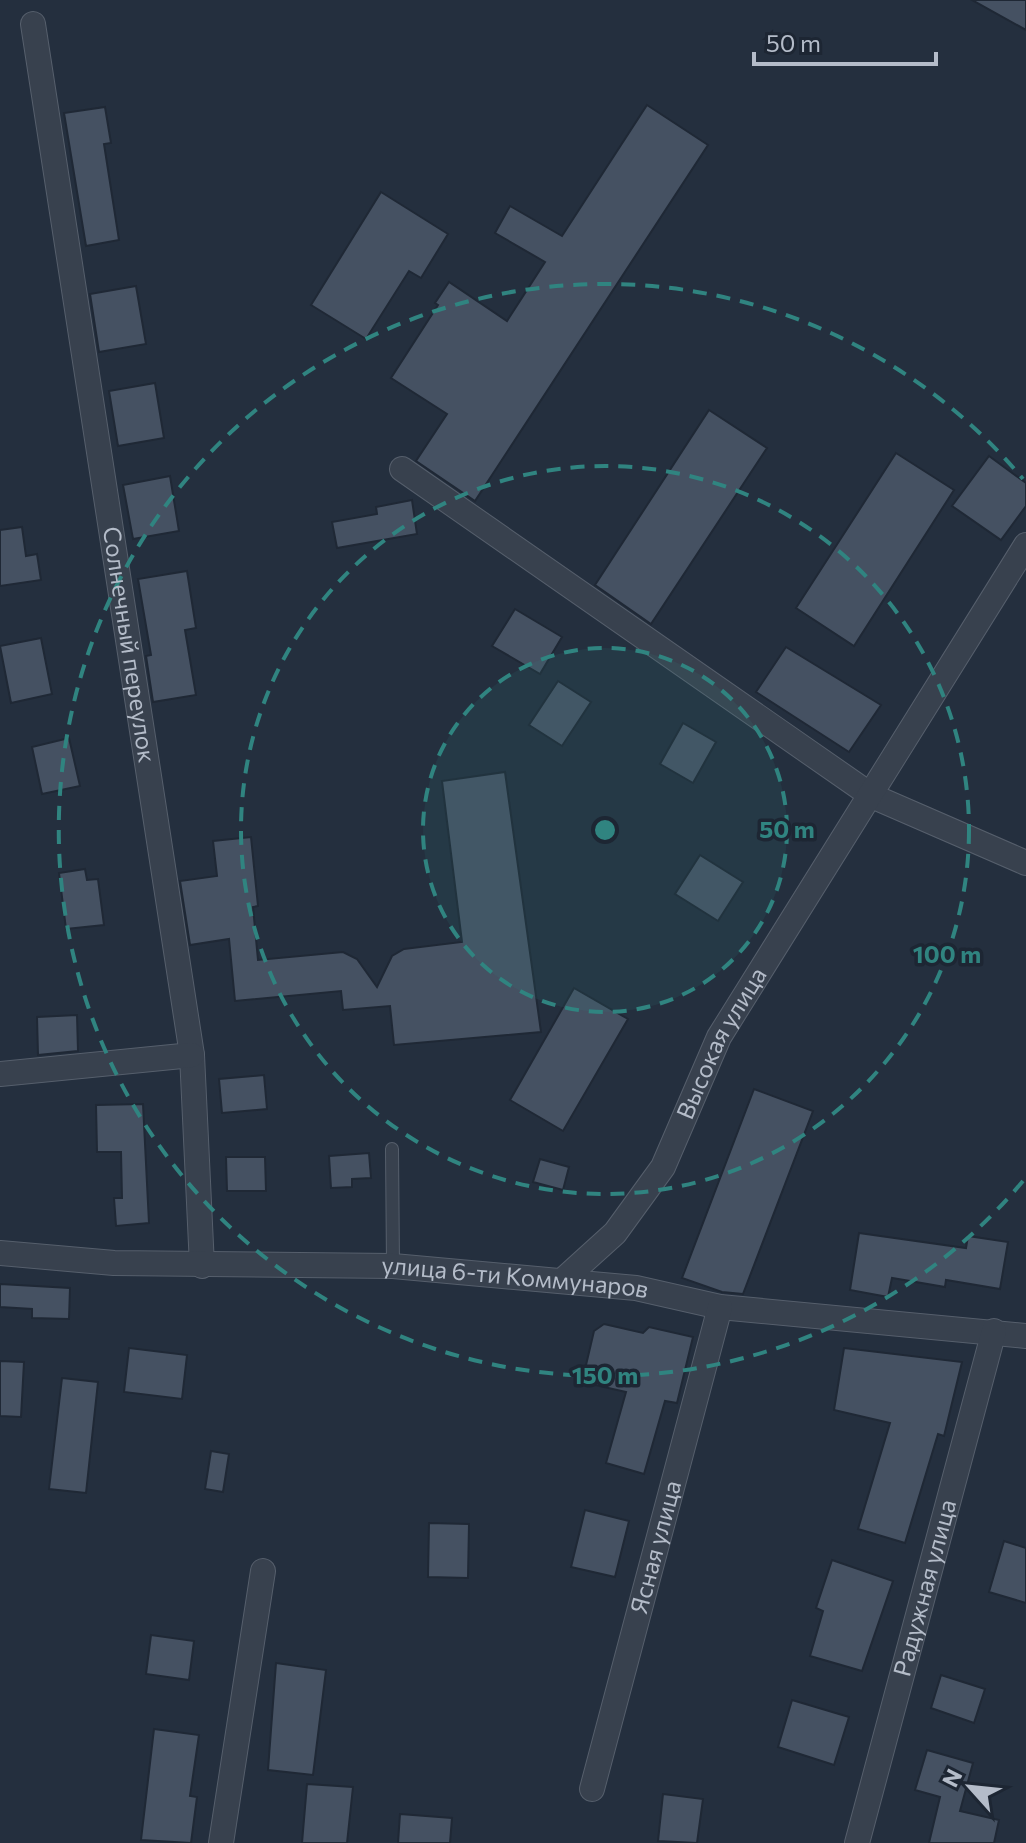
<svg xmlns="http://www.w3.org/2000/svg" width="1026" height="1843" viewBox="0 0 1026 1843" font-family="Commissioner,sans-serif">
  <rect width="100%" height="100%" fill="#242f3e"/>
  <g fill="#455162" stroke="#1f2835" stroke-width="2">
    <polygon points="972,0 1026,0 1026,30"/>
    <polygon points="647,105 708,145 475,501 416,461 447,414 391,378 438,305 435,303 449,282 507,321 545,262 495,233 510,206 562,236"/>
    <polygon points="105,107 111,143 104,144 119,240 86,246 64,113"/>
    <polygon points="381,192 448,234 421,278 409,271 366,339 311,305"/>
    <polygon points="136,286 146,344 99,352 90,294"/>
    <polygon points="155,383 164,438 118,446 109,391"/>
    <polygon points="709,410 767,448 651,624 595,585"/>
    <polygon points="896,453 954,490 854,646 796,608"/>
    <polygon points="989,456 1026,483 1026,506 1001,540 952,506"/>
    <polygon points="170,476 179,531 133,539 123,485"/>
    <polygon points="412,500 417,534 337,548 332,522 377,514 376,507"/>
    <polygon points="22,527 26,556 37,554 41,580 0,586 0,530"/>
    <polygon points="187,571 196,628 185,630 196,695 153,702 146,656 151,655 138,579"/>
    <polygon points="515,609 562,637 540,674 492,646"/>
    <polygon points="41,638 52,694 11,703 0,646"/>
    <polygon points="786,647 881,705 849,752 756,692"/>
    <polygon points="558,681 591,702 562,746 529,725"/>
    <polygon points="683,723 716,742 693,783 660,764"/>
    <polygon points="69,738 80,786 42,794 32,747"/>
    <polygon points="505,772 541,1032 394,1045 390,1006 343,1010 341,991 235,1001 229,939 190,945 180,881 217,876 213,841 251,837 258,906 253,907 258,960 343,952 357,959 377,987 392,956 404,949 462,942 442,781"/>
    <polygon points="700,855 743,882 718,921 675,894"/>
    <polygon points="85,869 87,880 98,879 104,925 66,929 59,873"/>
    <polygon points="574,988 628,1019 563,1131 510,1100"/>
    <polygon points="77,1015 78,1051 38,1055 37,1017"/>
    <polygon points="264,1075 267,1109 222,1113 219,1079"/>
    <polygon points="754,1089 813,1111 743,1294 722,1292 682,1278"/>
    <polygon points="143,1104 149,1223 116,1226 114,1198 122,1198 121,1152 97,1152 96,1105"/>
    <polygon points="369,1153 371,1178 352,1179 352,1187 331,1188 329,1156"/>
    <polygon points="226,1157 265,1157 266,1191 227,1191"/>
    <polygon points="540,1159 569,1167 563,1190 533,1182"/>
    <polygon points="859,1233 966,1248 968,1236 1008,1242 1000,1289 946,1280 945,1287 892,1278 888,1297 850,1290"/>
    <polygon points="0,1284 70,1288 69,1319 32,1318 32,1309 0,1307"/>
    <polygon points="604,1324 643,1333 649,1327 693,1337 677,1403 665,1401 644,1474 606,1463 626,1392 582,1382 594,1331"/>
    <polygon points="129,1348 187,1355 182,1399 124,1392"/>
    <polygon points="844,1348 962,1362 944,1436 938,1434 905,1543 858,1529 890,1423 834,1410"/>
    <polygon points="0,1361 24,1362 21,1417 0,1416"/>
    <polygon points="62,1378 98,1382 86,1493 49,1489"/>
    <polygon points="211,1451 229,1454 223,1492 205,1489"/>
    <polygon points="585,1510 629,1521 615,1577 571,1567"/>
    <polygon points="429,1523 469,1524 468,1578 428,1577"/>
    <polygon points="1004,1541 1026,1548 1026,1603 989,1592"/>
    <polygon points="832,1560 893,1581 862,1671 810,1656 823,1611 816,1608"/>
    <polygon points="151,1635 194,1641 189,1680 146,1674"/>
    <polygon points="276,1663 326,1670 313,1775 268,1770"/>
    <polygon points="941,1675 985,1689 974,1723 931,1708"/>
    <polygon points="792,1700 849,1717 834,1765 778,1747"/>
    <polygon points="154,1729 199,1735 190,1796 197,1797 191,1843 141,1840"/>
    <polygon points="927,1750 973,1763 960,1811 999,1820 994,1843 929,1843 940,1797 915,1790"/>
    <polygon points="307,1784 353,1787 347,1843 302,1843"/>
    <polygon points="663,1794 703,1799 697,1843 658,1841"/>
    <polygon points="400,1814 452,1818 450,1843 398,1843"/>
  </g>
  <g fill="none" stroke-linecap="round" stroke-linejoin="round">
    <defs>
      <polyline id="service" points="392,1149 393,1266"/>
      <g id="minor">
        <path id="s1" d="M33,24L192,1055L202,1266"/>
        <polyline points="402,469 872,796 1026,863"/>
        <polyline points="0,1074 192,1055"/>
        <path id="s2" d="M0,1253L114,1263L393,1266L636,1288L720,1307L1026,1336"/>
        <path id="s3" d="M562,1281L615,1233L663,1167L719,1037L1026,545"/>
        <path id="s4" d="M592,1789L720,1307"/>
        <polyline points="221,1843 263,1571"/>
        <path id="s5" d="M857,1843L994,1331"/>
      </g>
    </defs>
    <use href="#service" stroke="#565f6c" stroke-width="14"/>
    <use href="#minor" stroke="#565f6c" stroke-width="26"/>
    <use href="#service" stroke="#38414e" stroke-width="12"/>
    <use href="#minor" stroke="#38414e" stroke-width="24"/>
  </g>
  <circle cx="605" cy="830" r="182" fill="#308480" fill-opacity=".12"/>
  <g fill="none" stroke="#308480" stroke-width="4" stroke-dasharray="14 10">
    <circle cx="605" cy="830" r="182"/>
    <circle cx="605" cy="830" r="364"/>
    <path d="M1023 1181A546 546 0 1 1 1023 479"/>
  </g>
  <g text-anchor="middle" stroke-width="7" stroke-linejoin="round" paint-order="stroke">
    <g font-size="24" fill="#b4bcc9" stroke="#1d2633">
      <text dy="8" stroke="none"><textPath href="#s1" startOffset="628">Солнечный переулок</textPath></text>
      <text dy="8" stroke="none"><textPath href="#s3" startOffset="290">Высокая улица</textPath></text>
      <text dy="8" stroke="none"><textPath href="#s2" startOffset="516">улица 6-ти Коммунаров</textPath></text>
      <text dy="8" stroke="none"><textPath href="#s4" startOffset="250">Ясная улица</textPath></text>
      <text dy="8" stroke="none"><textPath href="#s5" startOffset="264">Радужная улица</textPath></text>
    </g>
  </g>
  <circle cx="605" cy="830" r="12" fill="#308480" stroke="#1d2633" stroke-width="4"/>
  <g font-size="24" text-anchor="middle" font-weight="bold" fill="#308480" stroke="#1d2633" stroke-width="7" stroke-linejoin="round" paint-order="stroke">
    <text x="787" y="838">50 m</text>
    <text x="947" y="963">100 m</text>
    <text x="605" y="1384">150 m</text>
  </g>
  <g transform="translate(970 1787) rotate(297)" stroke="#1d2633" stroke-width="6" paint-order="stroke">
  <path d="M0-6L14 30L0 20L-14 30Z" fill="#b4bcc9"/>
  <text y="-12" font-size="22" font-weight="bold" text-anchor="middle" fill="#b4bcc9">N</text>
  </g>
  <path d="M754 52v12h182v-12" fill="none" stroke="#b4bcc9" stroke-width="4"/>
  <text x="766" y="52" font-size="24" fill="#b4bcc9" stroke="#1d2633" stroke-width="6" paint-order="stroke">50 m</text>
</svg>
